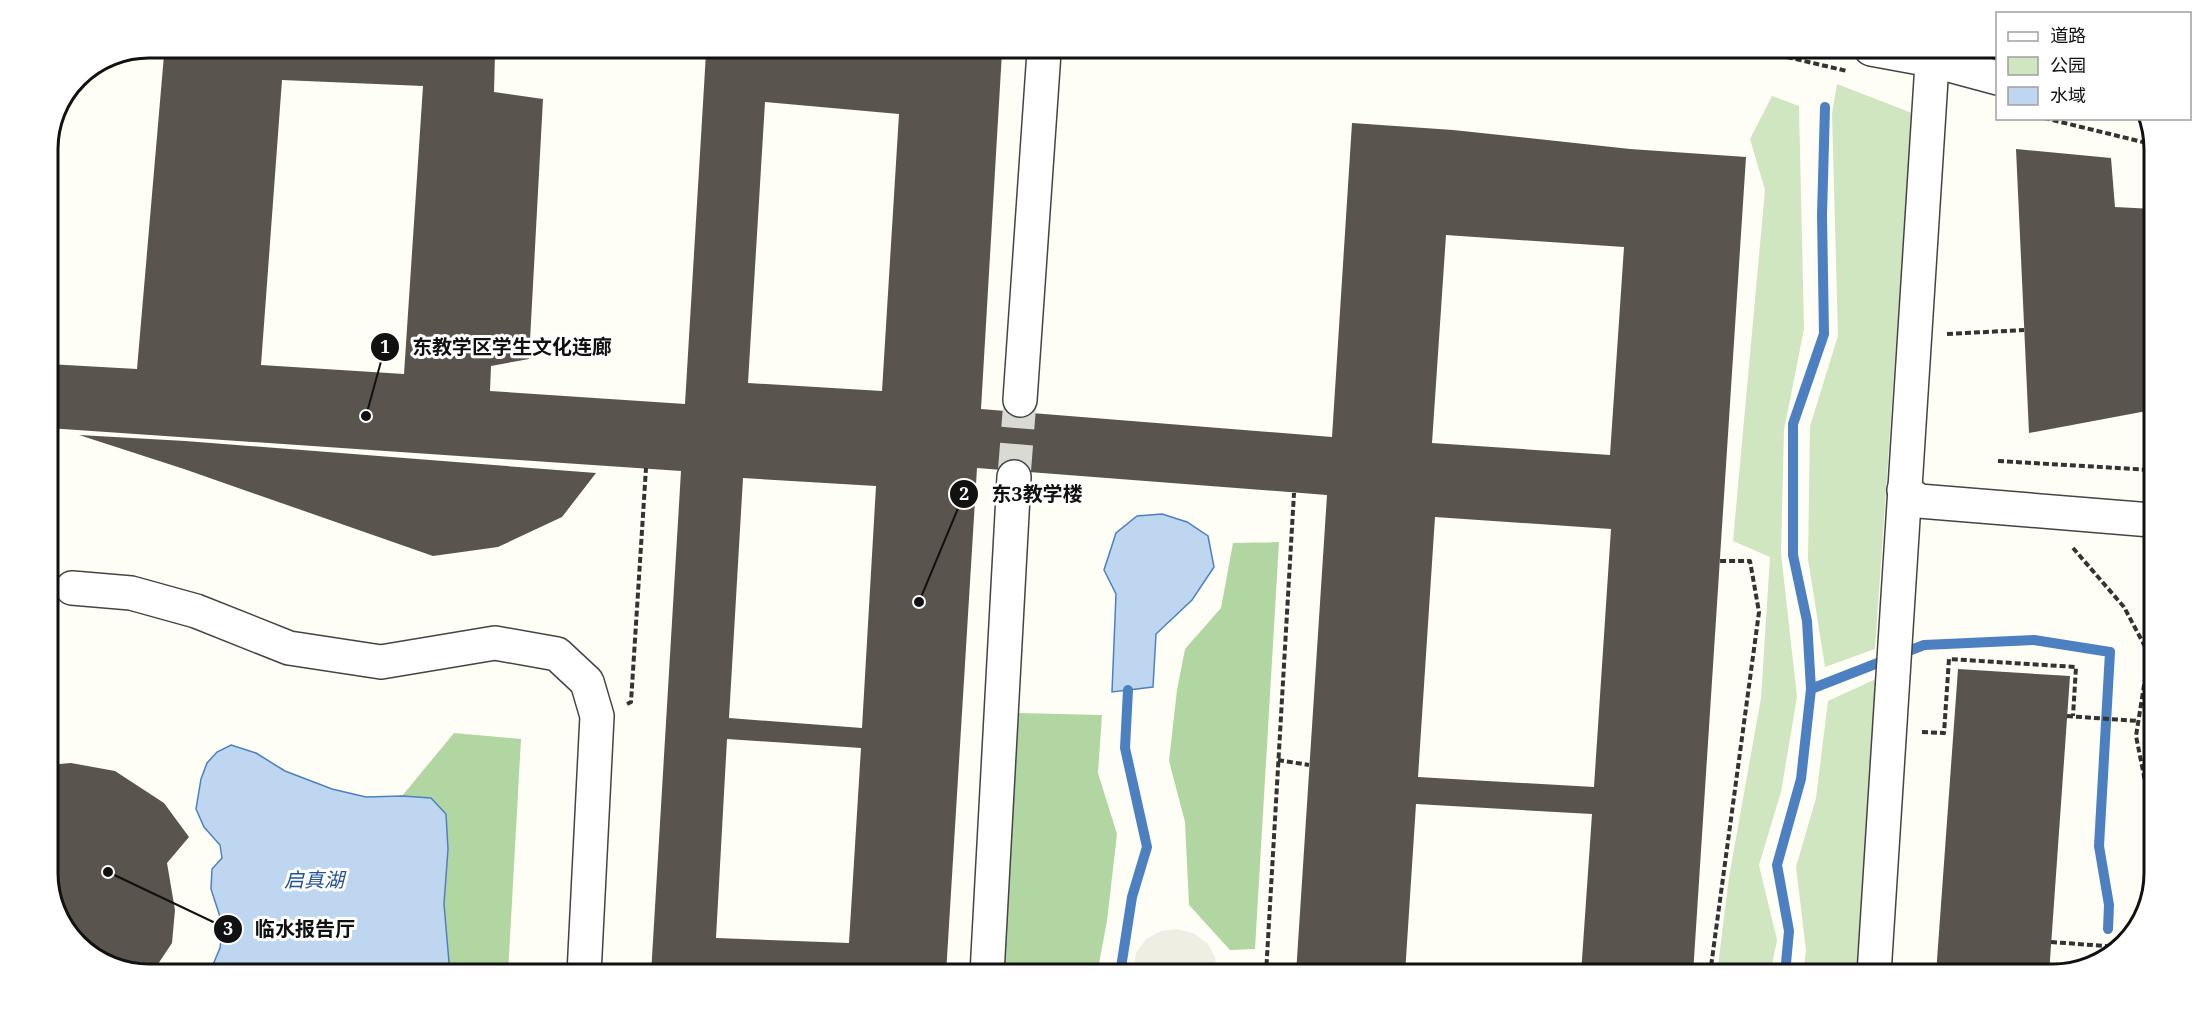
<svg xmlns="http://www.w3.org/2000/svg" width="2203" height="1022" viewBox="0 0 2203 1022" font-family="'Noto Serif','Noto Sans SC',serif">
  <rect width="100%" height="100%" fill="#fefef6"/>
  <g fill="#cfe6c1">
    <polygon points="1837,84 1912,113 1875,649 1825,667 1808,559 1810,426 1838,336 1832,113"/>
    <polygon points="1772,96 1799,106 1804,329 1784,430 1781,553 1797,697 1781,792 1759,865 1777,940 1770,974 1717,974 1729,877 1761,698 1770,557 1733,541 1765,190 1750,139"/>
    <polygon points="1876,679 1856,974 1803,974 1806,950 1796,867 1816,798 1828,701"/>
  </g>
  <g fill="#b1d6a2">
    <polygon points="1279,542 1255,949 1230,950 1189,905 1185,822 1169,761 1177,690 1185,649 1221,608 1233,543"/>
    <polygon points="1018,713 1102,715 1098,773 1117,834 1107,921 1097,974 1002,974"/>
    <polygon points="454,733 521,739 508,974 450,974 444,904 448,849 446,814 431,798 402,796"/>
  </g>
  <polygon fill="#efeee3" points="1177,929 1193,933 1207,943 1215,957 1217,974 1133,974 1136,953 1146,939 1161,931"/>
  <g fill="#bfd6f1" stroke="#4d80c1" stroke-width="1.5">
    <polygon points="1162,514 1187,522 1208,536 1214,567 1192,600 1156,634 1153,687 1112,692 1116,594 1104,570 1116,533 1137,516"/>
    <polygon points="231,745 256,753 285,771 332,789 366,797 402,796 431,798 446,814 448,849 444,904 450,974 209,974 220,948 223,926 211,889 212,869 222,858 220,845 204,827 196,809 201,779 207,763 217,752"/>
  </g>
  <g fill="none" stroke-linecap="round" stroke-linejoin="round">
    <g stroke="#4d80c1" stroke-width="10">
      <polyline points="1811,689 1924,645 2034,640 2110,652 2099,846 2109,905 2108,929"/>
      <polyline points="1120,974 1132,897 1147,847 1125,748 1128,690"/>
      <polyline points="1785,974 1789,931 1777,865 1801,779 1811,689 1807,621 1793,555 1793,424 1824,334 1822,215 1825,107"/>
    </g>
  </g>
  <g fill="#59544e" fill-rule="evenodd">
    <path d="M1002,52L981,409L1332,437L1352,123L1453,130L1630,149L1746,157L1693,974H1581L1592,814L1416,804L1405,974H1296L1327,495L977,468L946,974H847V971L714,965L713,974H651L681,471L48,428V364L137,369L164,55L495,54L494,92L543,99L529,359L491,366L490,391L685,404L706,53ZM282,80L423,86L404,374L261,365ZM765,102L899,114L882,391L748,383ZM1446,235L1624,247L1610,455L1432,443ZM743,478L876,486L862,728L729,718ZM1435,517L1611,529L1594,787L1418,777ZM727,739L861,748L849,943L716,938Z"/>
    <polygon points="2016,149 2111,158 2115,207 2154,209 2152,410 2029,433"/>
    <polygon points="79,435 185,441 596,473 562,517 498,547 433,556 184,469"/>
    <polygon points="1958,669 2070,676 2049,974 1936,974"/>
    <polygon points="71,763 115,771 164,803 189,837 167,863 175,910 172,943 154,970 144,973 110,966 65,929 48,880 48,765"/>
  </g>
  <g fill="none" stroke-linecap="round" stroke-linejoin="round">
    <polyline stroke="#dadad4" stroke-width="33" stroke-dasharray="33 16" stroke-linecap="butt" points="1014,477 1020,400"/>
    <defs>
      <g id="minor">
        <polyline points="1871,49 1931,60 1998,78"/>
        <polyline points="1020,400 1044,52"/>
        <polyline points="1904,490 1919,501 2151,520"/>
        <polyline points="72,588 131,593 196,611 289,648 381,662 495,643 557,654 587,682 597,716 584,974"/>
        <polyline points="987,974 1014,477"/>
        <polyline points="1874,974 1933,48"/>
      </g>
    </defs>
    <use href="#minor" stroke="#444" stroke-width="36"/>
    <g stroke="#333" stroke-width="4" stroke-dasharray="6 3" stroke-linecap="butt">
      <polyline points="1787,57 1847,71"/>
      <polyline points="2044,118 2155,145"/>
      <polyline points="1947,334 2024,330"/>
      <polyline points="1998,461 2152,470"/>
      <polyline points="2073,548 2124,607 2149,654 2136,736 2148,796"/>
      <polyline points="627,704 631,702 646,468"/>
      <polyline points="2067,716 2138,721"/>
      <polyline points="1922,732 1944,733 1949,659 2076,667 2073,716"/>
      <polyline points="1278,760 1309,765"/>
      <polyline points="2051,942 2119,947"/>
      <polyline points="1908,972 1931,974"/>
      <polyline points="2049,973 2057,973"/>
      <polyline points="1266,974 1294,493"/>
      <polyline points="1710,974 1759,612 1750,561 1720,561"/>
    </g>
    <use href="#minor" stroke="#fff" stroke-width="33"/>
  </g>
  <g text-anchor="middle" stroke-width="6" stroke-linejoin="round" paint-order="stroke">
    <g font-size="20" font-style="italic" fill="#255398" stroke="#fff">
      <text x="314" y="887">启真湖</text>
    </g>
  </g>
  <path d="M0 0H2203V1022H0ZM149 58H2053A91 91 0 0 1 2144 149V873A91 91 0 0 1 2053 964H149A91 91 0 0 1 58 873V149A91 91 0 0 1 149 58Z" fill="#fff" fill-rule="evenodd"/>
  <path fill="none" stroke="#111" stroke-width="3" d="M149 58H2053A91 91 0 0 1 2144 149V873A91 91 0 0 1 2053 964H149A91 91 0 0 1 58 873V149A91 91 0 0 1 149 58Z"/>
  <path fill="none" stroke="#111" stroke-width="2" d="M366 416L385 347M919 602L964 494M108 872L228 929"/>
  <g fill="#111" stroke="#fff" stroke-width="2">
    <circle cx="366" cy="416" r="6"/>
    <circle cx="919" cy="602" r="6"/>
    <circle cx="108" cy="872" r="6"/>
    <circle cx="385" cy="347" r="15"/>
    <circle cx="964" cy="494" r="15"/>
    <circle cx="228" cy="929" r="15"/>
  </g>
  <g font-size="18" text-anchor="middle" font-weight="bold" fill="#fff">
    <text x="385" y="353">1</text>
    <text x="964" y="500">2</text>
    <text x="228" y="935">3</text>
  </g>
  <g font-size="20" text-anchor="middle" font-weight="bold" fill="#111" stroke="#fff" stroke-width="6" stroke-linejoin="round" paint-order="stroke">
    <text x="512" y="354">东教学区学生文化连廊</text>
    <text x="1037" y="501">东3教学楼</text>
    <text x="305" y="936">临水报告厅</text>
  </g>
  <rect x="1996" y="12" width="195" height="108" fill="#ffffff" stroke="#a0a0a0" stroke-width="1.5"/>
  <rect x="2008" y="32" width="30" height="9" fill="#ffffff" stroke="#a0a0a0" stroke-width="1.5"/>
  <text x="2050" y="42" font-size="18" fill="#111111">道路</text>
  <rect x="2008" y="57" width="30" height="18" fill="#cfe6c1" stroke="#a0a0a0" stroke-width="1.5"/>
  <text x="2050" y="72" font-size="18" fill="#111111">公园</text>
  <rect x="2008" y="87" width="30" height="18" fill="#bfd6f1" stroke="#a0a0a0" stroke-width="1.5"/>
  <text x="2050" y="102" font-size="18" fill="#111111">水域</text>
</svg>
